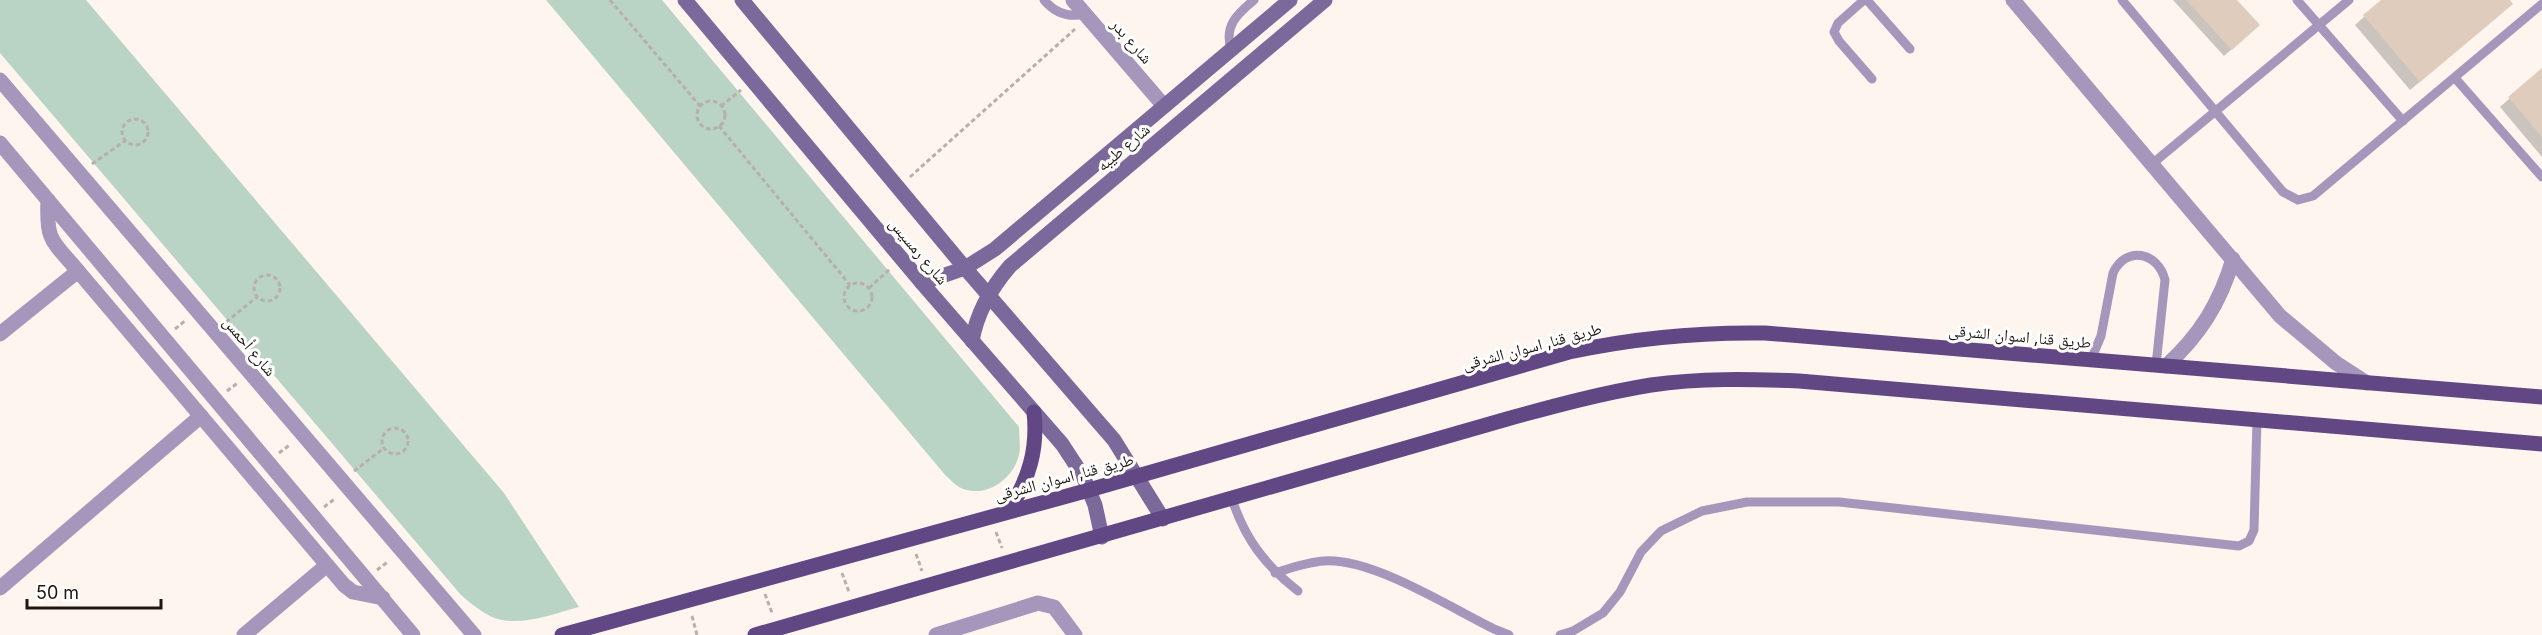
<svg xmlns="http://www.w3.org/2000/svg" width="2542" height="635" viewBox="0 0 2542 635" font-family="Inter,'Noto Naskh Arabic',sans-serif">
  <rect width="100%" height="100%" fill="#fdf5ee"/>
  <g fill="#b9d4c4">
    <path d="M0,0H86L504,493L579,607C553,614 518,628 492,617C480,611 470,603 461,595L0,53Z"/>
    <path d="M546,0H662L1019,427C1019,436 1021,447 1019,455C1013,479 986,499 961,488C956,486 950,479 946,476Z"/>
  </g>
  <g fill="#0003">
    <polygon points="2173,0 2235,0 2251,32 2224,56"/>
    <polygon points="2383,0 2508,0 2502,13 2410,90 2355,25"/>
    <polygon points="2542,70 2542,157 2500,107"/>
  </g>
  <g fill="#e0ccbc">
    <polygon points="2186,0 2237,0 2260,25 2232,50"/>
    <polygon points="2381,0 2510,0 2513,4 2420,82 2363,15"/>
    <polygon points="2542,68 2542,137 2508,97"/>
  </g>
  <g fill="none" stroke-linecap="round" stroke-linejoin="round">
    <g stroke="#b7afa9" stroke-width="3" stroke-dasharray="4.5 3" stroke-linecap="butt">
      <polyline points="610,0 700,106"/>
      <circle cx="711" cy="115" r="14"/>
      <polyline points="721,106 741,90"/>
      <circle cx="135" cy="132" r="13"/>
      <polyline points="719,126 850,285"/>
      <polyline points="92,164 125,141"/>
      <polyline points="910,177 1075,29"/>
      <circle cx="267" cy="288" r="13"/>
      <circle cx="858" cy="297" r="14"/>
      <polyline points="869,288 890,269"/>
      <polyline points="226,322 257,297"/>
      <polyline points="175,329 186,320"/>
      <polyline points="227,391 239,382"/>
      <circle cx="395" cy="441" r="13"/>
      <polyline points="279,453 291,444"/>
      <polyline points="354,471 384,448"/>
      <polyline points="324,507 336,498"/>
      <polyline points="996,532 1002,548"/>
      <polyline points="916,554 922,571"/>
      <polyline points="377,570 389,561"/>
      <polyline points="842,573 849,592"/>
      <polyline points="765,594 772,613"/>
      <polyline points="692,616 697,635"/>
    </g>
    <g stroke="#a497bb" stroke-width="9">
      <path d="M1044,0C1055,13 1068,18 1085,14"/>
      <polyline points="1864,0 1838,23 1834,32 1839,41 1872,79"/>
      <polyline points="1867,0 1910,49"/>
      <polyline points="2122,0 2283,192 2298,200 2313,196 2542,4"/>
      <polyline points="2297,0 2403,121"/>
      <path d="M1231,49C1224,26 1237,14 1254,0"/>
      <polyline points="2455,78 2542,177"/>
      <polyline points="2152,164 2349,0"/>
      <path d="M2091,360L2101,336L2113,273C2126,245 2158,252 2165,280L2156,365"/>
      <path d="M1232,499C1245,539 1265,565 1298,591"/>
      <path d="M1275,573C1291,568 1307,562 1324,561C1373,558 1449,607 1494,629L1509,635"/>
      <polyline points="1560,635 1573,631 1603,613 1620,592 1641,552 1661,531 1702,511 1747,502 1839,502 2239,546 2249,541 2254,530 2257,420"/>
    </g>
    <g stroke="#a497bb" stroke-width="15">
      <polyline points="1073,0 1164,106"/>
      <polyline points="2013,0 2280,316 2336,363 2367,383"/>
      <polyline points="0,80 474,635"/>
      <polyline points="0,143 413,635"/>
      <path d="M48,200C46,242 52,240 78,271L344,585L353,592L383,598"/>
      <polyline points="0,334 78,271"/>
      <path d="M2166,366C2200,335 2220,303 2233,259"/>
      <polyline points="0,588 201,416"/>
      <polyline points="244,635 327,565"/>
      <polyline points="936,635 1038,603 1054,607 1075,635"/>
    </g>
    <g stroke="#7c699c" stroke-width="15">
      <polyline points="685,0 922,283 1062,444 1083,476 1095,505 1102,537"/>
      <polyline points="742,0 965,268 1114,440 1163,519"/>
      <polyline points="922,283 965,268 995,249 1290,0"/>
      <path d="M972,341C977,312 991,288 1010,266L1325,0"/>
    </g>
    <g stroke="#614885" stroke-width="15">
      <path d="M1008,511C1029,480 1038,449 1034,412"/>
      <path d="M562,635L1089,490L1569,352C1634,338 1698,332 1765,333L2542,397"/>
      <path d="M755,635L1507,419C1554,406 1602,393 1651,385C1700,378 1750,379 1799,381L2542,444"/>
    </g>
  </g>
  <g text-anchor="middle" stroke-width="6" stroke-linejoin="round" paint-order="stroke">
    <g font-size="16" fill="#1e1711" stroke="#fff">
      <text transform="translate(1132 41) rotate(49)" y="6">شارع بدر</text>
      <text transform="translate(1123 147) rotate(-40)" y="6">شارع طيبه</text>
      <text transform="translate(919 251) rotate(50)" y="6">شارع رمسيس</text>
      <text transform="translate(2020 336) rotate(5)" y="6">طريق قنا, اسوان الشرقى</text>
      <text transform="translate(250 346) rotate(50)" y="6">شارع أحمس</text>
      <text transform="translate(1532 346) rotate(-15)" y="6">طريق قنا, اسوان الشرقى</text>
      <text transform="translate(1064 477) rotate(-15)" y="6">طريق قنا, اسوان الشرقى</text>
    </g>
  </g>
  <path d="M27 599v9h134v-9" fill="none" stroke="#1e1711" stroke-width="3"/>
  <text x="36" y="599" font-size="18" fill="#1e1711" stroke="#ffffff" stroke-width="4.5" paint-order="stroke">50 m</text>
</svg>
